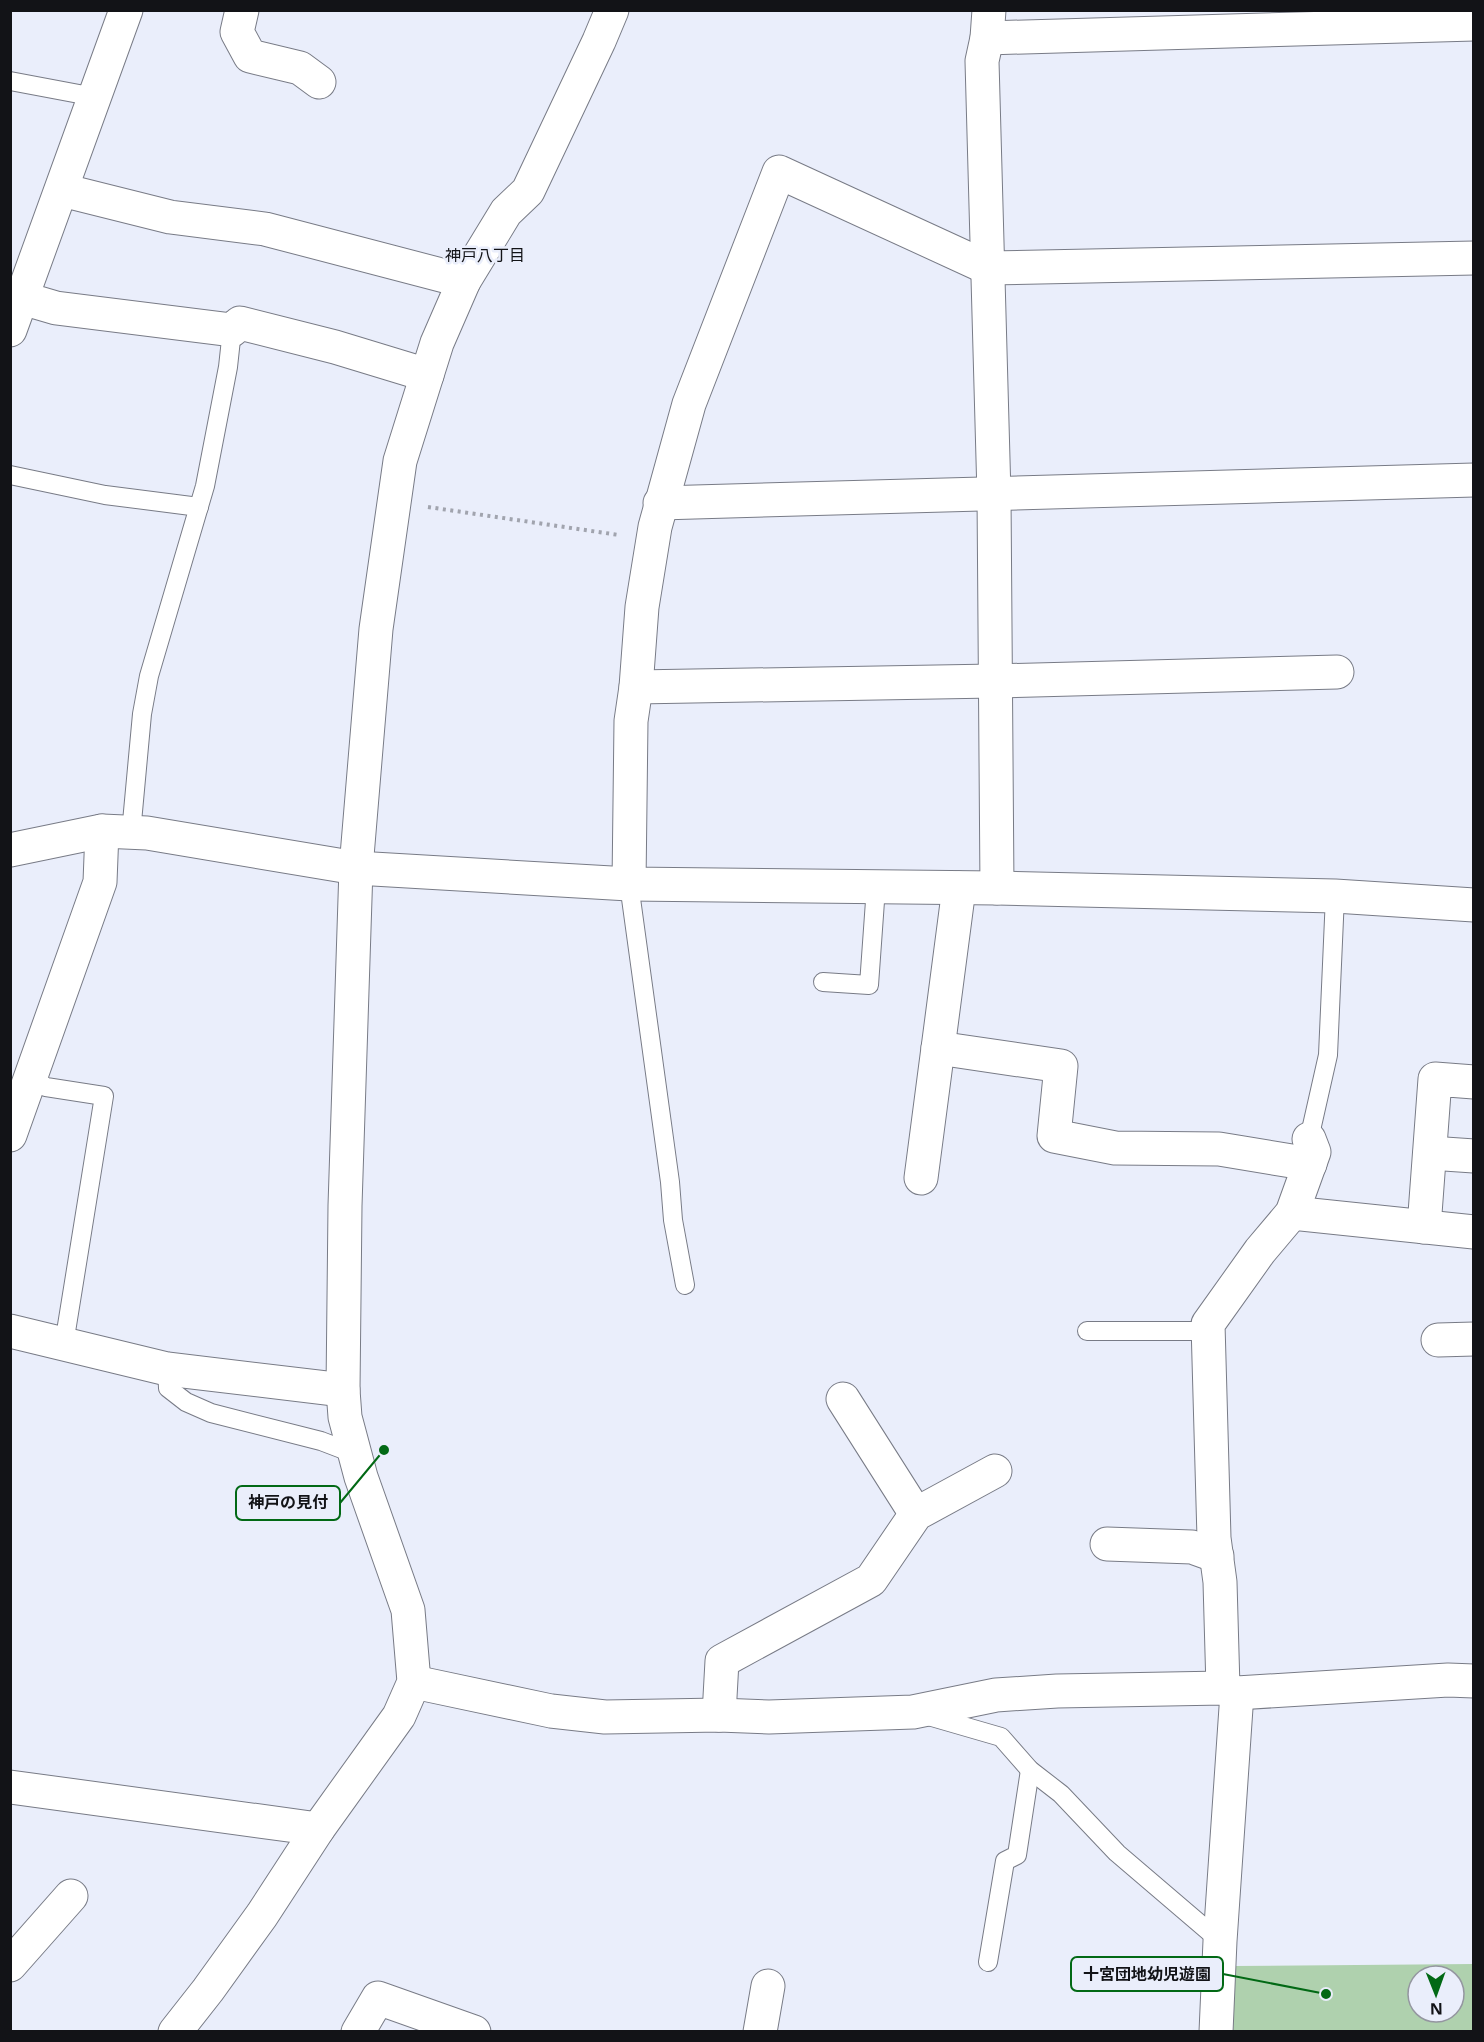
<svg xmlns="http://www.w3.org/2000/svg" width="1484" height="2042" viewBox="0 0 1484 2042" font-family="'Noto Sans','Noto Sans JP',sans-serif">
  <rect width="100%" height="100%" fill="#eaeefb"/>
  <path fill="#afd1ae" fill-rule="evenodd" d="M1473,1964V2031L1233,2032L1235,1966ZM1418,1976H1454V2012H1418Z"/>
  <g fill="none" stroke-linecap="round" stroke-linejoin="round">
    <defs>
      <g id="service">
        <polyline points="10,81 95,97"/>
        <polyline points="10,475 105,495 199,507"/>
        <polyline points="131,833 142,714 149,676 205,486 228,367 232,330"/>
        <polyline points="629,884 670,1182 673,1220 685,1285"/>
        <polyline points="823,982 869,985 876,887"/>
        <polyline points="30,1077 46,1087 104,1096 64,1344"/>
        <polyline points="1309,1139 1328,1055 1335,896"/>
        <polyline points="1087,1331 1208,1331"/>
        <polyline points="167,1369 168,1388 186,1402 211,1413 321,1441 355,1454"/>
        <polyline points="925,1715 1001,1737 1030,1770 1061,1794 1117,1853 1220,1941"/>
        <polyline points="988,1962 1005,1861 1017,1855 1030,1770"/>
      </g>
      <g id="minor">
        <polyline points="242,10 237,32 250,56 300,68 319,82"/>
        <polyline points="989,10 987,38 982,61 994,495 997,888"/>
        <polyline points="987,38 1474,24"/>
        <polyline points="62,190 170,217 265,229 464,281"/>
        <polyline points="22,298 56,308 232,330 240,323 335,347 427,375"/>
        <polyline points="10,330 126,10"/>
        <polyline points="660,503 1474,480"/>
        <polyline points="636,687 994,681 1337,672"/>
        <polyline points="10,850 102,831 147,833 356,868 629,884 997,888 1335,896 1474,905"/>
        <polyline points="629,884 631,721 636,687 642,607 655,527 689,404 779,172 988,268 1474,258"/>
        <polyline points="938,1048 1061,1066 1054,1136 1115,1148 1219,1149 1310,1164"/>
        <polyline points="10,1135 100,882 102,831"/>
        <polyline points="1430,1153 1474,1156"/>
        <polyline points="921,1178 959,888"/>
        <polyline points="1292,1213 1474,1232"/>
        <polyline points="1424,1227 1435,1079 1474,1082"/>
        <polyline points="10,1331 167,1369 343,1390"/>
        <polyline points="1438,1340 1474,1339"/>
        <polyline points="843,1399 916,1514"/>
        <polyline points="1107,1544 1192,1547 1217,1556"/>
        <polyline points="414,1682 551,1711 605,1717 719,1715 769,1717 913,1712 996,1695 1057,1691 1223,1688 1237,1693 1448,1680 1474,1681"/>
        <polyline points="1223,1688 1220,1582 1214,1538 1208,1324 1260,1251 1292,1213 1314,1152 1309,1139"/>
        <polyline points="719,1715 722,1661 871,1580 916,1514 995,1471"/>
        <polyline points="10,1787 318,1829"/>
        <polyline points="10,1965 71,1896"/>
        <polyline points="175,2032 208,1990 262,1915 318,1829 399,1716 414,1682 408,1610 361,1477 345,1417 343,1390 345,1206 356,868 376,629 400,461 437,343 464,281 506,212 528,191 599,41 612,10"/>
        <polyline points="358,2032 378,1998 474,2032"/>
        <polyline points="760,2032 768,1986"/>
        <polyline points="1216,2032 1220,1941 1237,1693"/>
      </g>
    </defs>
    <use href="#service" stroke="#787b86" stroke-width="20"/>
    <use href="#minor" stroke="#787b86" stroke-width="35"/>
    <polyline stroke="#a1a4ae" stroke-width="4" stroke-dasharray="3 4.5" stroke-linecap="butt" points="428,507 619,535"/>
    <use href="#service" stroke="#fff" stroke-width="18"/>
    <use href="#minor" stroke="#fff" stroke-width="33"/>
  </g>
  <g text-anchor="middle" stroke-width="5" stroke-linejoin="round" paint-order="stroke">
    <g font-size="16" fill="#121317" stroke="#eaeefb">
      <text x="485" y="261">神戸八丁目</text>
    </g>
  </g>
  <path fill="none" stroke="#026915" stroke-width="2" d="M384 1450L340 1503M1326 1994L1223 1974"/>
  <g fill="#026915" stroke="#eaeefb" stroke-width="2">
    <circle cx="384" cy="1450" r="6"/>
    <circle cx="1326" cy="1994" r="6"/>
  </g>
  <g fill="#eaeefb" stroke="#026915" stroke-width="2">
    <rect x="236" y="1486" width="104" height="34" rx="6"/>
    <rect x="1071" y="1957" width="152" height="34" rx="6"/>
  </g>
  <g font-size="16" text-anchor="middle" font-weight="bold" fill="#121317">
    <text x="288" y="1508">神戸の見付</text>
    <text x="1147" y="1980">十宮団地幼児遊園</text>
  </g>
  <rect width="1484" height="2042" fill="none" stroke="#121317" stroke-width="24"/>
  <g transform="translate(1436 1994) rotate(179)"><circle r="28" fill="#eaeefb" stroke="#9496a0" stroke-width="1.5"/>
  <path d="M0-4.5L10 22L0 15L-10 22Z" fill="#026915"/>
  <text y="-9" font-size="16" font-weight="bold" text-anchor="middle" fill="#121317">N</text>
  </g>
</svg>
